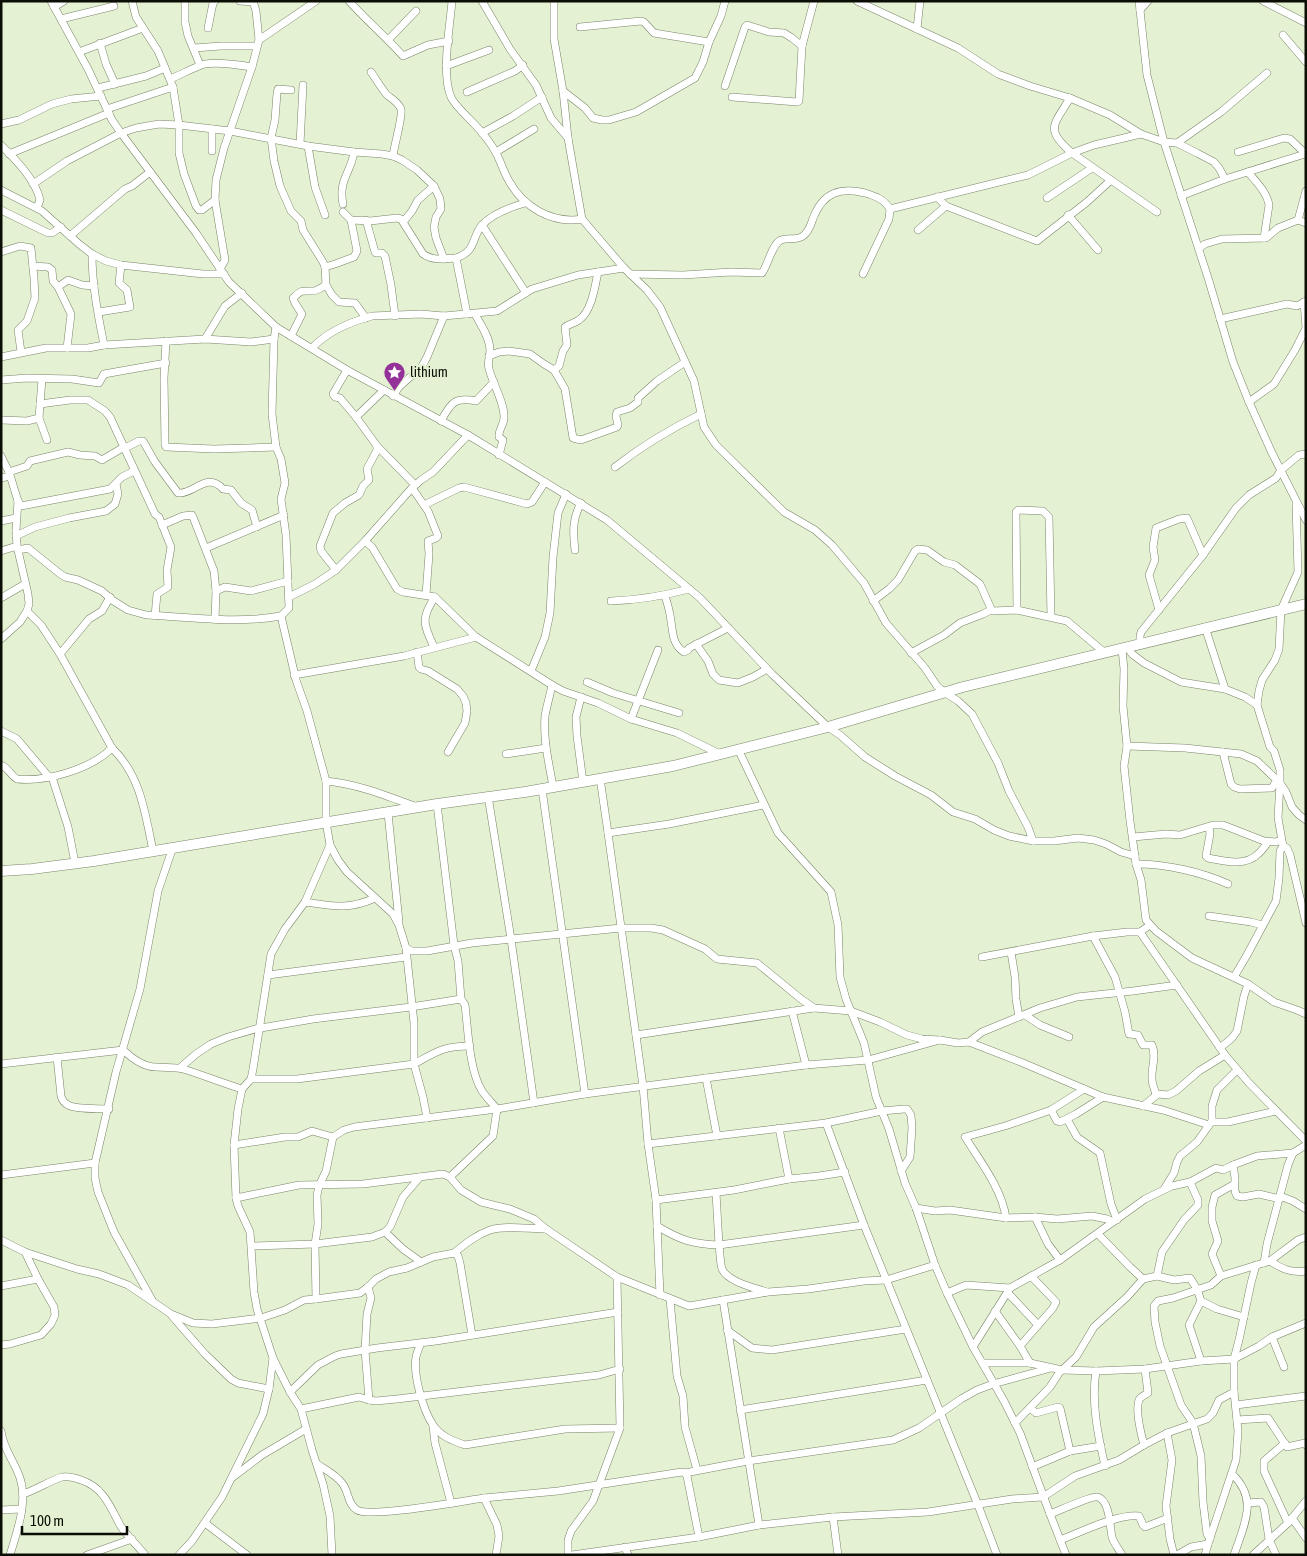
<svg xmlns="http://www.w3.org/2000/svg" width="1307" height="1556" viewBox="0 0 1307 1556" font-family="'Asap Condensed',sans-serif">
  <rect width="100%" height="100%" fill="#e4f1d2"/>
  <g fill="none" stroke-linecap="round" stroke-linejoin="round">
    <defs>
      <g id="street">
        <polyline points="51,1 88,69 112,120 121,133 196,233 229,282 276,327 347,370 468,435 607,520 700,598 772,674 828,727 840,735 865,757 895,776 931,795 953,812 975,819 994,830 1009,836 1033,841 1054,841 1078,838 1094,840 1106,844 1121,852 1135,856"/>
        <polyline points="132,1 136,17 158,51 173,87"/>
        <polyline points="185,1 185,22 188,36 200,65"/>
        <polyline points="240,1 253,2"/>
        <path d="M349,1C366,20 385,36 403,56L428,45L449,41"/>
        <path d="M452,1C450,26 441,74 451,97C455,107 476,124 483,134C488,140 493,147 496,153C501,162 504,173 509,181C523,207 552,224 582,219L624,268L647,290L660,307L694,381L704,427L716,445L784,512L815,530L832,545L864,583L886,623L925,668L937,686L944,692L958,701L972,714L998,763L1009,791L1028,827L1033,841"/>
        <polyline points="482,1 510,49 536,85 551,118 568,138"/>
        <polyline points="554,1 554,39 563,91 568,138 582,219"/>
        <polyline points="857,1 958,48 998,74 1030,86 1070,98 1110,115 1141,134 1164,142 1177,143 1197,153 1214,162 1219,168 1225,179"/>
        <polyline points="1139,1 1147,75 1164,142 1209,281 1233,362 1249,402 1272,453 1306,520"/>
        <polyline points="1263,1 1306,23"/>
        <polyline points="54,7 64,1"/>
        <polyline points="1140,10 1148,1"/>
        <polyline points="61,19 114,6"/>
        <polyline points="580,27 641,21 644,22 654,33 709,42 721,16 725,1"/>
        <polyline points="208,28 213,3 215,1"/>
        <polyline points="917,29 920,1"/>
        <polyline points="1283,35 1306,62"/>
        <polyline points="259,40 316,1"/>
        <polyline points="388,40 416,11"/>
        <polyline points="100,43 106,64 115,84"/>
        <polyline points="194,48 221,46 256,46"/>
        <polyline points="79,52 143,28"/>
        <polyline points="446,66 489,50"/>
        <path d="M371,72C376,79 381,88 387,95C392,99 398,102 401,109C403,116 394,146 393,156"/>
        <path d="M170,79C180,75 189,70 199,66C210,60 240,65 252,67"/>
        <polyline points="725,86 745,27 747,25 769,32 784,33 792,38 802,46"/>
        <polyline points="98,88 146,76 165,68"/>
        <polyline points="291,90 278,89 277,93 275,120 271,138 274,161 280,186 291,211 301,221 303,230 323,262 325,267 326,285 332,295 339,302 355,303 366,318"/>
        <polyline points="563,91 585,108 593,118 602,120 609,120 636,112 695,78 703,62 709,42"/>
        <polyline points="467,92 515,71 523,65"/>
        <polyline points="732,97 797,102 799,101 802,46 814,1"/>
        <path d="M1070,98C1054,125 1044,129 1072,153L1157,212"/>
        <polyline points="107,109 173,87 179,125 230,131 308,146 354,152 382,154 393,156 402,160 417,170 434,186 440,199 441,209 436,217 434,227 436,238 444,259"/>
        <polyline points="1,124 19,120 52,104 71,99 101,96"/>
        <polyline points="212,129 212,151"/>
        <polyline points="482,133 513,116 542,97"/>
        <polyline points="1177,143 1221,112 1267,73"/>
        <polyline points="300,144 303,85"/>
        <path d="M1,145C15,159 36,180 40,200L37,208"/>
        <polyline points="308,146 315,187 325,215"/>
        <polyline points="496,152 534,129"/>
        <polyline points="1238,152 1284,138 1290,139 1306,154"/>
        <polyline points="9,154 109,113"/>
        <path d="M1248,172C1256,182 1267,192 1269,205L1264,238"/>
        <polyline points="33,184 67,161 121,133 136,128 159,124 179,125 179,153 184,174 196,206 199,210 202,210 215,200"/>
        <polyline points="1,190 42,211 79,244 92,254 106,261 121,265 203,274 224,274"/>
        <polyline points="1181,196 1225,179 1305,154"/>
        <polyline points="937,197 946,206 1037,241 1087,202 1111,180"/>
        <polyline points="1047,198 1092,168"/>
        <path d="M343,204C338,180 351,173 354,152"/>
        <polyline points="1,210 48,233 52,233 61,227"/>
        <path d="M343,212L351,220L370,221L397,218L401,219L423,254C433,261 444,259 456,258"/>
        <polyline points="1068,215 1098,250"/>
        <polyline points="366,220 375,252 376,253 382,253 385,256 391,285 395,316"/>
        <polyline points="1298,220 1306,223"/>
        <polyline points="404,221 412,211 418,200 434,186"/>
        <polyline points="482,225 526,293"/>
        <polyline points="918,230 946,206"/>
        <polyline points="70,236 125,189 132,186 150,172"/>
        <polyline points="1199,248 1205,244 1222,239 1266,238 1278,228 1298,220 1306,191"/>
        <polyline points="1,252 20,246 31,248 34,278 35,298 27,321 18,330 21,352"/>
        <path d="M92,254C92,285 98,315 104,345"/>
        <polyline points="33,266 48,267 52,270 53,281 58,287 71,314 67,348"/>
        <polyline points="325,267 335,264 354,257 357,251 351,220"/>
        <polyline points="220,269 225,260 215,200 216,180 224,148 252,67 259,40 256,11 253,1"/>
        <path d="M630,274L683,275L731,272L762,273C768,265 772,244 781,240C788,237 796,241 803,236C810,231 811,223 814,216C824,192 841,187 865,193C875,196 884,199 890,209"/>
        <polyline points="863,274 889,219 890,209 1028,175 1072,153 1094,145 1141,134"/>
        <polyline points="58,287 68,280 82,285 94,286"/>
        <polyline points="99,312 130,307 127,290 119,283 121,265"/>
        <path d="M467,314L456,258C477,251 471,238 482,225C493,213 511,207 525,203"/>
        <path d="M475,314C480,324 490,337 490,350C490,357 487,362 489,369C493,384 505,404 504,418C504,425 498,430 499,437L503,440L499,455"/>
        <polyline points="1220,319 1287,304 1297,306 1306,301"/>
        <polyline points="276,327 274,339 272,414 276,447 281,459 285,483 281,499 286,535 289,608 281,616 296,680 307,711 326,781 326,822 330,845 338,860 347,872 393,914 399,925 406,948 412,951 427,951 472,943 621,928 651,928 663,930 705,949 717,959 757,963 801,999 814,1008 851,1011 880,1022 907,1035 922,1039 940,1040"/>
        <path d="M291,336L302,314L295,303L293,298C302,290 300,291 311,291C316,292 322,287 326,285"/>
        <polyline points="205,339 225,306 242,293"/>
        <polyline points="166,341 164,378 165,445 166,447 214,449 276,447"/>
        <path d="M312,348C328,331 350,322 372,316L421,314L444,316L497,311L532,289L578,275L624,268"/>
        <polyline points="489,356 499,352 509,351 530,354 544,364 554,370 565,389 573,438 581,440 617,427 618,425 616,416 617,412 630,408 638,402 638,398 657,381 685,362"/>
        <polyline points="1,357 46,348 88,348 104,345 205,339 251,342 274,339"/>
        <path d="M554,370L559,366L563,351L567,345L565,327C569,324 575,323 579,320C592,311 595,286 598,272"/>
        <polyline points="42,379 39,418 47,440"/>
        <polyline points="1,380 27,378 72,379 99,383 104,374 166,363"/>
        <polyline points="393,396 399,387 410,377 419,372 427,357 444,316"/>
        <polyline points="1249,402 1274,384 1295,350 1306,328 1304,302"/>
        <polyline points="40,404 70,400 88,400 105,411 110,417 155,514 159,517 171,547 167,570 168,587 157,594 155,616"/>
        <polyline points="356,417 384,390"/>
        <polyline points="1,420 27,421 39,418"/>
        <path d="M441,421C451,402 455,397 476,401L494,382"/>
        <polyline points="377,446 415,485"/>
        <path d="M125,448L139,441H143L155,462L178,493C193,495 207,471 223,489L231,490L241,503L252,510L257,527"/>
        <polyline points="1,456 9,472 18,501 16,530 17,546 28,594 29,604 27,611 20,622 1,639"/>
        <path d="M615,467C642,446 670,429 701,414"/>
        <polyline points="9,472 27,466 30,461 68,452 80,455 95,456 102,460 124,447"/>
        <polyline points="1,478 10,476"/>
        <polyline points="412,488 428,511 438,536 436,538 428,541 429,554 426,595"/>
        <polyline points="18,501 21,506 110,489 122,477 134,471"/>
        <polyline points="1296,503 1298,572 1281,610 1279,649 1275,660 1262,680 1259,691 1257,705 1270,747 1274,751 1280,770 1280,783 1286,792 1292,807 1299,815 1306,820"/>
        <polyline points="424,505 459,488 464,487 527,504 532,502 545,482"/>
        <polyline points="1,521 16,518"/>
        <polyline points="162,525 183,516 192,515 193,517 214,571 216,591 215,619"/>
        <polyline points="16,536 35,527 69,518 106,511 115,504 118,494 116,484"/>
        <polyline points="365,541 411,489 421,480 433,472 468,435"/>
        <polyline points="206,548 284,515"/>
        <path d="M18,550L28,548L59,573L65,577L78,580L102,591L112,600L128,610L146,615C192,617 236,624 281,616"/>
        <path d="M575,550C573,533 572,519 581,503"/>
        <polyline points="1,551 17,546"/>
        <polyline points="336,570 321,551 320,546 333,513 345,503 359,495 363,486 369,480 367,469 377,450 377,446 356,417 340,398 335,397 333,394 347,370"/>
        <polyline points="216,591 225,587 251,591 288,581"/>
        <path d="M665,596C667,602 669,609 670,615C673,629 671,644 684,652L688,650L689,648L728,628"/>
        <polyline points="289,597 315,584 336,570 365,541 372,547 397,589 403,592 435,597 476,637 552,685 563,691 598,703 631,719 677,733 720,754"/>
        <polyline points="1,598 25,584"/>
        <path d="M611,601C638,600 663,596 689,589"/>
        <polyline points="873,601 889,589 898,580 915,551 918,549 927,550 944,562 955,565 980,584 992,611 1017,610 1067,621 1105,653"/>
        <polyline points="1017,610 1016,512 1018,510 1043,511 1049,517 1051,617"/>
        <polyline points="1159,610 1149,575 1155,560 1153,547 1156,528 1179,519 1187,518 1203,555"/>
        <path d="M27,611L41,625L60,654L112,748C141,776 145,813 153,851"/>
        <polyline points="1205,627 1225,689"/>
        <polyline points="696,644 708,661 713,674 719,680 738,683 753,677 767,669"/>
        <polyline points="1140,645 1140,636 1141,632 1203,555 1236,508 1249,495 1276,478 1281,470 1299,455 1306,454"/>
        <path d="M434,647C424,625 420,619 435,597"/>
        <polyline points="1128,648 1132,654 1144,663 1181,682 1225,689 1245,697 1257,705"/>
        <polyline points="1122,649 1124,669 1123,706 1127,746 1124,766 1130,821 1136,864 1141,880 1146,920 1156,931 1192,958 1248,984 1274,1002 1297,1010 1306,1014"/>
        <polyline points="417,652 419,667 421,669 428,671 457,689 463,696 466,703 467,711 465,723 448,752"/>
        <polyline points="911,653 944,635 960,623 983,614 991,610"/>
        <polyline points="60,654 89,619 102,611 110,597"/>
        <polyline points="531,671 545,637 550,613 553,557 558,513 566,494"/>
        <polyline points="294,675 404,656 476,637"/>
        <polyline points="587,682 613,693 679,713"/>
        <path d="M552,685C550,695 547,705 545,716C543,740 549,763 553,787"/>
        <polyline points="581,697 576,717 577,736 583,782"/>
        <polyline points="631,719 658,650"/>
        <polyline points="1,731 17,739 49,777"/>
        <polyline points="1127,746 1185,748 1241,754 1257,761 1280,783 1278,818 1283,846 1280,851 1279,878 1276,901 1247,955 1234,977"/>
        <polyline points="738,749 778,833 831,892 838,925 840,977 846,999 864,1043 876,1097 889,1129 905,1183 916,1208 935,1265 947,1293 973,1347 1004,1401 1020,1433 1050,1514 1066,1555"/>
        <polyline points="1223,752 1231,784 1234,787 1240,789 1272,788 1277,780"/>
        <polyline points="506,754 546,748"/>
        <path d="M1,765C9,768 10,775 17,779C47,782 91,769 112,748"/>
        <polyline points="52,777 68,827 75,863"/>
        <polyline points="600,778 608,833 669,824 764,805"/>
        <path d="M326,781C358,784 387,796 417,807"/>
        <polyline points="542,789 585,1094"/>
        <polyline points="488,796 511,939 534,1103"/>
        <polyline points="437,804 454,945 458,961 461,999"/>
        <polyline points="388,813 399,922"/>
        <path d="M1209,827L1210,834L1206,856L1208,858C1224,861 1245,867 1258,854C1262,851 1265,846 1268,842"/>
        <polyline points="608,833 643,1086 648,1144 656,1200 660,1295"/>
        <polyline points="1133,837 1166,834 1180,835 1213,825 1223,825 1264,841 1276,842 1281,840"/>
        <polyline points="1283,846 1287,848 1290,855 1306,923"/>
        <path d="M1136,864C1167,864 1201,872 1228,884"/>
        <path d="M305,902C333,906 349,910 375,898"/>
        <polyline points="1209,916 1251,922 1262,925"/>
        <polyline points="1140,932 1225,1055 1249,1083 1306,1141"/>
        <path d="M1093,936L1115,977L1125,1012L1129,1034L1138,1035L1143,1045H1152C1157,1057 1151,1067 1152,1079C1152,1084 1155,1090 1156,1095"/>
        <path d="M406,948L414,1023V1064C436,1052 443,1046 470,1046"/>
        <polyline points="1011,952 1015,977 1016,999 1019,1017"/>
        <polyline points="982,957 1093,936 1127,932 1140,932 1150,925"/>
        <polyline points="268,975 406,957"/>
        <polyline points="792,1011 806,1065"/>
        <polyline points="1025,1015 1040,1025 1069,1037"/>
        <polyline points="636,1035 814,1008"/>
        <polyline points="969,1042 982,1032 1040,1008 1077,997 1133,991 1177,985"/>
        <polyline points="1220,1048 1232,1038 1237,1031 1244,996 1248,984"/>
        <path d="M57,1057L61,1096C62,1100 64,1103 68,1105C76,1110 99,1108 109,1109"/>
        <path d="M1,1064L123,1050C132,1058 143,1067 156,1067C166,1068 174,1067 183,1069C203,1075 222,1083 242,1089L238,1109L234,1145L285,1137H298L312,1131L333,1137L326,1171L319,1186L317,1195L318,1224L315,1244L316,1299L304,1300L285,1310L261,1318L212,1324L193,1323L171,1314L128,1285L99,1274L77,1269L25,1252L1,1240"/>
        <path d="M180,1068L196,1054L211,1044L228,1037L255,1029L313,1019L411,1007L461,999L465,1005C468,1029 469,1070 482,1091C486,1097 492,1103 497,1109L493,1136L450,1177"/>
        <polyline points="706,1078 717,1136"/>
        <polyline points="251,1079 297,1079 414,1064 423,1097 427,1118"/>
        <polyline points="242,1089 251,1079 253,1069 271,954 285,929 305,902 330,845"/>
        <polyline points="1143,1106 1158,1094 1168,1095 1176,1091 1199,1071 1225,1055"/>
        <polyline points="1051,1110 1057,1121 1060,1122 1076,1114 1103,1097"/>
        <polyline points="1067,1119 1077,1137 1100,1153 1111,1204 1117,1220"/>
        <polyline points="1212,1121 1213,1122 1228,1122 1276,1111"/>
        <polyline points="826,1123 864,1225 978,1505 997,1555"/>
        <polyline points="333,1137 344,1130 354,1127 497,1109 585,1094 706,1078 806,1065 868,1060 940,1040 958,1043 969,1042 1023,1063 1103,1097 1163,1110 1209,1125"/>
        <polyline points="648,1144 826,1123 882,1111 904,1109 907,1109 911,1115 912,1128 910,1157 901,1171"/>
        <polyline points="234,1145 236,1198 238,1206 250,1232 254,1292 257,1309 273,1358 290,1392 301,1409 312,1450 323,1484 330,1516 332,1555"/>
        <path d="M1233,1165C1233,1169 1235,1174 1235,1179C1235,1186 1233,1189 1237,1196L1243,1197L1259,1194L1280,1199"/>
        <polyline points="1,1175 95,1163"/>
        <polyline points="789,1179 819,1176 845,1172"/>
        <polyline points="1164,1189 1174,1173 1177,1162 1180,1156 1197,1142 1212,1121 1212,1106 1217,1090 1237,1070"/>
        <polyline points="716,1193 719,1245 864,1225"/>
        <polyline points="1280,1196 1293,1201 1306,1209"/>
        <polyline points="236,1198 299,1185 363,1184 443,1174 450,1177 461,1190 481,1202 510,1209 534,1219 546,1229 617,1277 689,1306 768,1292 808,1289 864,1281 886,1280 935,1265"/>
        <polyline points="656,1200 734,1190 789,1179 779,1128"/>
        <polyline points="916,1208 935,1211 950,1210 1006,1218 1035,1217 1057,1219 1092,1216 1107,1219 1113,1222"/>
        <polyline points="1035,1217 1048,1244 1060,1260"/>
        <path d="M1006,1218C1002,1189 980,1161 965,1137L1005,1126L1051,1110L1084,1089"/>
        <path d="M657,1226C680,1240 692,1244 719,1245C720,1252 720,1262 722,1269C728,1282 755,1288 767,1292"/>
        <polyline points="385,1232 403,1249 421,1262"/>
        <polyline points="1098,1234 1130,1267 1143,1279 1157,1276 1174,1280 1190,1278 1197,1289 1201,1301 1217,1309 1244,1317"/>
        <polyline points="252,1246 315,1244 372,1237 385,1232 390,1227 403,1197 420,1177"/>
        <path d="M454,1253C465,1244 476,1235 490,1230C506,1225 529,1229 546,1229"/>
        <path d="M1270,1261C1282,1269 1291,1273 1306,1271"/>
        <polyline points="1264,1263 1267,1244 1288,1165 1293,1153 1306,1145"/>
        <polyline points="1157,1276 1162,1252 1184,1220 1198,1205 1198,1200 1190,1182"/>
        <polyline points="1221,1276 1212,1254 1218,1241 1212,1221 1212,1207 1215,1195 1233,1185"/>
        <polyline points="1,1286 38,1279"/>
        <polyline points="368,1287 371,1298 367,1314 365,1350 369,1400"/>
        <polyline points="947,1293 966,1285 1010,1288"/>
        <polyline points="1008,1293 1038,1325"/>
        <polyline points="316,1299 360,1293 368,1287 376,1279 389,1272 407,1268 433,1257 454,1253 458,1256 460,1263 472,1335"/>
        <polyline points="670,1299 677,1376 683,1396 685,1427 697,1470"/>
        <polyline points="152,1300 114,1232 98,1192 95,1178 95,1163 116,1072 140,989 158,891 173,847"/>
        <polyline points="723,1300 759,1525"/>
        <polyline points="995,1311 1020,1346 1030,1363"/>
        <polyline points="172,1316 205,1354 231,1379 238,1383 269,1389"/>
        <polyline points="727,1330 752,1348 772,1350 906,1329"/>
        <polyline points="1272,1337 1284,1367"/>
        <path d="M421,1343C419,1348 417,1352 416,1357C413,1375 423,1410 433,1425C440,1436 453,1441 465,1445L565,1429L620,1428"/>
        <polyline points="1,1345 10,1344 41,1335 51,1324 55,1315 54,1307 38,1279 25,1252"/>
        <polyline points="1020,1346 1053,1308 1056,1302 1031,1276"/>
        <polyline points="973,1347 1010,1288 1060,1260 1145,1199 1172,1186 1190,1182 1216,1168 1223,1170 1233,1165 1257,1156 1293,1153"/>
        <polyline points="1201,1361 1189,1325 1201,1301"/>
        <polyline points="983,1363 1030,1363 1062,1370 1096,1371 1145,1369 1201,1361 1234,1359 1259,1346 1272,1337 1306,1323"/>
        <path d="M1096,1371C1091,1402 1098,1436 1105,1466"/>
        <polyline points="290,1392 318,1365 335,1356 341,1354 377,1348 436,1341 618,1312"/>
        <polyline points="1236,1405 1306,1396"/>
        <polyline points="1030,1408 1036,1413 1058,1407 1060,1408 1070,1451"/>
        <polyline points="301,1409 359,1397 369,1400 376,1401 397,1399 599,1375 620,1369"/>
        <polyline points="740,1410 927,1380"/>
        <polyline points="1237,1420 1268,1418 1287,1447 1305,1443 1306,1445"/>
        <polyline points="1015,1423 1050,1387 1059,1373 1076,1357 1094,1327 1127,1297 1143,1279"/>
        <polyline points="433,1426 435,1443 451,1503"/>
        <path d="M1,1431C3,1449 15,1462 20,1478C28,1503 17,1531 10,1555"/>
        <polyline points="1167,1433 1172,1460 1166,1506 1170,1539 1174,1555"/>
        <polyline points="1285,1443 1264,1461 1264,1471 1288,1523"/>
        <path d="M1144,1445C1141,1434 1135,1411 1139,1400C1140,1397 1145,1395 1148,1393L1145,1369"/>
        <path d="M317,1464C326,1470 336,1475 342,1483C349,1491 347,1504 357,1510C371,1518 463,1501 484,1498L497,1525L499,1536L496,1555"/>
        <polyline points="1032,1467 1070,1451 1101,1446"/>
        <polyline points="685,1473 748,1461 893,1440 919,1428 961,1399 977,1390 993,1384 1051,1368"/>
        <path d="M1232,1474C1259,1499 1244,1525 1234,1555"/>
        <polyline points="233,1477 262,1455 306,1429"/>
        <path d="M23,1494C36,1490 51,1480 62,1477C68,1476 76,1478 81,1480C103,1487 110,1506 120,1525C127,1536 137,1545 145,1555"/>
        <polyline points="484,1498 558,1491 682,1472 685,1473 687,1476 699,1537"/>
        <polyline points="1248,1503 1261,1502 1264,1507 1269,1539 1276,1555"/>
        <polyline points="1,1510 21,1509"/>
        <path d="M1050,1514C1058,1511 1093,1495 1098,1497C1110,1501 1110,1528 1112,1537C1114,1544 1119,1549 1122,1555"/>
        <polyline points="833,1517 838,1555"/>
        <polyline points="1292,1518 1306,1538"/>
        <polyline points="205,1523 247,1555"/>
        <polyline points="1210,1539 1207,1534 1203,1502 1201,1456 1193,1423 1181,1405 1160,1346 1155,1322 1154,1306 1158,1301 1173,1298 1211,1285 1221,1276 1270,1261 1298,1240 1306,1237"/>
        <path d="M1060,1540C1081,1532 1117,1514 1139,1516L1143,1525L1145,1527L1168,1518"/>
        <polyline points="625,1547 628,1555"/>
        <polyline points="87,1555 132,1539"/>
        <polyline points="179,1555 192,1541 222,1497 263,1414 269,1389 273,1358"/>
        <polyline points="568,1555 568,1540 571,1531 593,1501 620,1428 617,1277"/>
        <polyline points="572,1555 699,1537 759,1525 833,1517 928,1512 1012,1499 1043,1497 1075,1476 1119,1460 1144,1445 1167,1433 1207,1419 1213,1413 1219,1400 1234,1392"/>
        <polyline points="1177,1555 1191,1547 1208,1544"/>
        <polyline points="1205,1555 1208,1544 1236,1460 1238,1431 1234,1392 1234,1359 1239,1340 1251,1283 1256,1265"/>
        <polyline points="1253,1555 1288,1523 1306,1501"/>
      </g>
      <polyline id="secondary" points="1,871 32,869 94,861 437,804 525,792 673,766 828,727 963,687 1306,604"/>
    </defs>
    <use href="#street" stroke="#798468" stroke-width="8"/>
    <use href="#secondary" stroke="#798468" stroke-width="11"/>
    <use href="#street" stroke="#fff" stroke-width="7"/>
    <use href="#secondary" stroke="#fff" stroke-width="10"/>
  </g>
  <defs>
    <symbol id="sight-pin" viewBox="-11 -11 22 30"><path d="M0 17L-7.5 6A9.5 9.5 0 1 1 7.5 6Z" fill="#943299" stroke="#e4f1d2"/><path d="M0-6L1.8-2.2L6-1.7L2.9 1.2L3.7 5.4L0 3.3L-3.7 5.4L-2.9 1.2L-6-1.7L-1.8-2.2Z" fill="#fff"/></symbol>
  </defs>
  <g fill-rule="evenodd">
    <use href="#sight-pin" x="382" y="360" width="25" height="34"/>
  </g>
  <g text-anchor="middle" stroke-width="4.5" stroke-linejoin="round" paint-order="stroke">
    <g font-size="14" fill="#0a0e05" stroke="#e4f1d2" text-anchor="start">
      <text x="410" y="377">lithium</text>
    </g>
  </g>
  <rect width="1307" height="1556" fill="none" stroke="#0a0e05" stroke-width="5"/>
  <path d="M22 1526v8h105v-8" fill="none" stroke="#0a0e05" stroke-width="2.5"/>
  <text x="30" y="1526" font-size="15" fill="#0a0e05" stroke="#e4f1d2" stroke-width="4" paint-order="stroke">100 m</text>
</svg>
